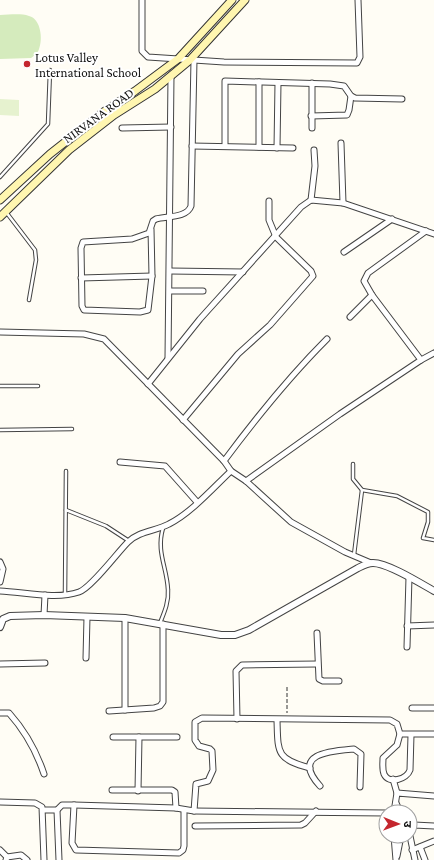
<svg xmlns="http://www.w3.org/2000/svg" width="434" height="860" viewBox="0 0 434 860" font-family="'Crimson Pro','Noto Sans Devanagari',serif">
  <rect width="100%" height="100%" fill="#fffdf5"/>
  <path fill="#d5ebbd" d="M0,15C9,15 20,13 29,16C41,19 43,39 39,49C38,53 34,56 31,58L0,59Z"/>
  <polygon fill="#e6f2cf" points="0,99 19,100 19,116 0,115"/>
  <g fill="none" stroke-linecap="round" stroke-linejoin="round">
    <defs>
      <g id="service">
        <polyline points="0,177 48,124 50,70"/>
        <polyline points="6,212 35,250 36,260 29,300"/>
        <polyline points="0,386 38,386"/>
        <polyline points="0,430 72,429"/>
        <polyline points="353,464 353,479 362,490 354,555"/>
        <polyline points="362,490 397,496 428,512 428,522 423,538 434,540"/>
        <polyline points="66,510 106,526 129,541"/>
        <polyline points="65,594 66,471"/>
        <path d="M160,623C164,613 169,602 168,590C167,567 156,552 163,528"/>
      </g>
      <g id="minor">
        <polyline points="142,0 142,51 148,57 224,62 357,63 360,57 358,0"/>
        <polyline points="311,116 347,115 349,110 351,96"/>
        <polyline points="122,128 171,127"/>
        <polyline points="312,128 312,83"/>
        <polyline points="341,143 343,203"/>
        <polyline points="192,146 293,148"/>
        <polyline points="225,146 225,81 330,84 344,86 351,96 355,98 402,99"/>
        <polyline points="259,147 259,82"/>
        <polyline points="277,148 278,83"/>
        <polyline points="311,200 315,166 314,150"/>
        <path d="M151,229L152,276L148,310L140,312L84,310L82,306L81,248L83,242L132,239L149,233L153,221L156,219C167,216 187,218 191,206L194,60"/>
        <polyline points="344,252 392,219"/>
        <polyline points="170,271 243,272"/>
        <polyline points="81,278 152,276"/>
        <polyline points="170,291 203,291"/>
        <polyline points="350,317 372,295"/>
        <polyline points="0,332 84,334 104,339 224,461 231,471 246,481 291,522 345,552 371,563"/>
        <polyline points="168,358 171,76"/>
        <polyline points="421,360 372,295 364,281 368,273 426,231"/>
        <polyline points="148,384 200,319 301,207 311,200 343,203 434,234"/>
        <polyline points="183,420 238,354 270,325 313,276 311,271 276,237 269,220 269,201"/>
        <path d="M224,461C256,418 289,377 327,339"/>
        <polyline points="120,462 165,466 197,502"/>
        <polyline points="246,481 340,414 421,360 434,353"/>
        <polyline points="0,562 3,569 0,582"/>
        <path d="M0,591C24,592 56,600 79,592C91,588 117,553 128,542C139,531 156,531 169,524C191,513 213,488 231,471"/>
        <polyline points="44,615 45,595"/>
        <polyline points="407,626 434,625"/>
        <polyline points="317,633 319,679 323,681 339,681"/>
        <polyline points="407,647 409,577"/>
        <polyline points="86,658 87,617"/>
        <polyline points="0,664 45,663"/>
        <polyline points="412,708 434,708"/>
        <polyline points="125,710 125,618"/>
        <polyline points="109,711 154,708 160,706 163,702 163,624"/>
        <path d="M0,713H9C26,732 36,750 44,774"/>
        <polyline points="237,719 236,671 242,665 317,664"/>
        <path d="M277,720C278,753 276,759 310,768"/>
        <path d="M400,734L397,745L383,758C383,763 382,769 384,774C389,785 407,779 410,770L411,735"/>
        <polyline points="113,737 177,737"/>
        <polyline points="393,779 397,793"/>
        <path d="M320,786C290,753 332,751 354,749L361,754L360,787"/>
        <polyline points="112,790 172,790 175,792 176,808"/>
        <polyline points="138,791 139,737"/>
        <polyline points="0,802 35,803 42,807 44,860"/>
        <polyline points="396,803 400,812"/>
        <polyline points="74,805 72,843 76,850 179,853 183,850 184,846 184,810"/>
        <polyline points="43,810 57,810 62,805 74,805 176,808 194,811 196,784 208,781 213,770 212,751 210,749 199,746 195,740 195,722 202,718 390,720 397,724 400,734 434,734"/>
        <polyline points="57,810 59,860"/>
        <polyline points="194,811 386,813"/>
        <polyline points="394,812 397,793 434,796"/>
        <polyline points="195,826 301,825 305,823 316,811"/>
        <polyline points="410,828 414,825 434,826"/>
        <polyline points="394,836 396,860"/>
        <polyline points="410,836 415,860"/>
        <polyline points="420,847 425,860"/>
        <polyline points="0,850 7,857 6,860"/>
        <polyline points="412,850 434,841"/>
        <polyline points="397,856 401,836"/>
        <polyline points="7,857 21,855 27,860"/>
      </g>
      <path id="tertiary" d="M0,627L3,619L10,616L44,615L125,618L221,635H235L249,630L358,568C362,566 367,563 373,563C388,563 420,583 434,591"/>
      <g id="secondary">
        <polyline points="0,200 50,154 102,113 135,91 178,59 232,0"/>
        <polyline points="0,217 69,150 114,115 155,89 190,60 245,0"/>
      </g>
    </defs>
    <use href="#service" stroke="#444" stroke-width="4.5"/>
    <use href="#minor" stroke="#444" stroke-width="7"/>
    <use href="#tertiary" stroke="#444" stroke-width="8"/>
    <use href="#secondary" stroke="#333" stroke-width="9"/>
    <polyline stroke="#333" stroke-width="1" stroke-dasharray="4 2" stroke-linecap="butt" points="287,687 287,713"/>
    <use href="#service" stroke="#fff" stroke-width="2.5"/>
    <use href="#minor" stroke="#fff" stroke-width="5"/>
    <use href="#tertiary" stroke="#fff" stroke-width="6"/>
    <use href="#secondary" stroke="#fff6b0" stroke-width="7"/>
  </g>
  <circle fill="#c4262e" stroke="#fff" stroke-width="1.5" cx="27" cy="64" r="4"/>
  <g text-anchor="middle" stroke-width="4" stroke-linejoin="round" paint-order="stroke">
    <g font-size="13" fill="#111" stroke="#fff" text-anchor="start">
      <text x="35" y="62">Lotus Valley<tspan x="35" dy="15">International School</tspan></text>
    </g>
    <g font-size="13" fill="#111" stroke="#fff">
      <text transform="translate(98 115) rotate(-36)" y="5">NIRVANA ROAD</text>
    </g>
  </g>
  <g transform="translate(398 824) rotate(91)"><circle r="19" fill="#ffffff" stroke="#a0a0a0"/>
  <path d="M0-3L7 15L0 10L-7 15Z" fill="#c4262e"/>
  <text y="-6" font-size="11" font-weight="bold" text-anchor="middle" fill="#111111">उ</text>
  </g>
</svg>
